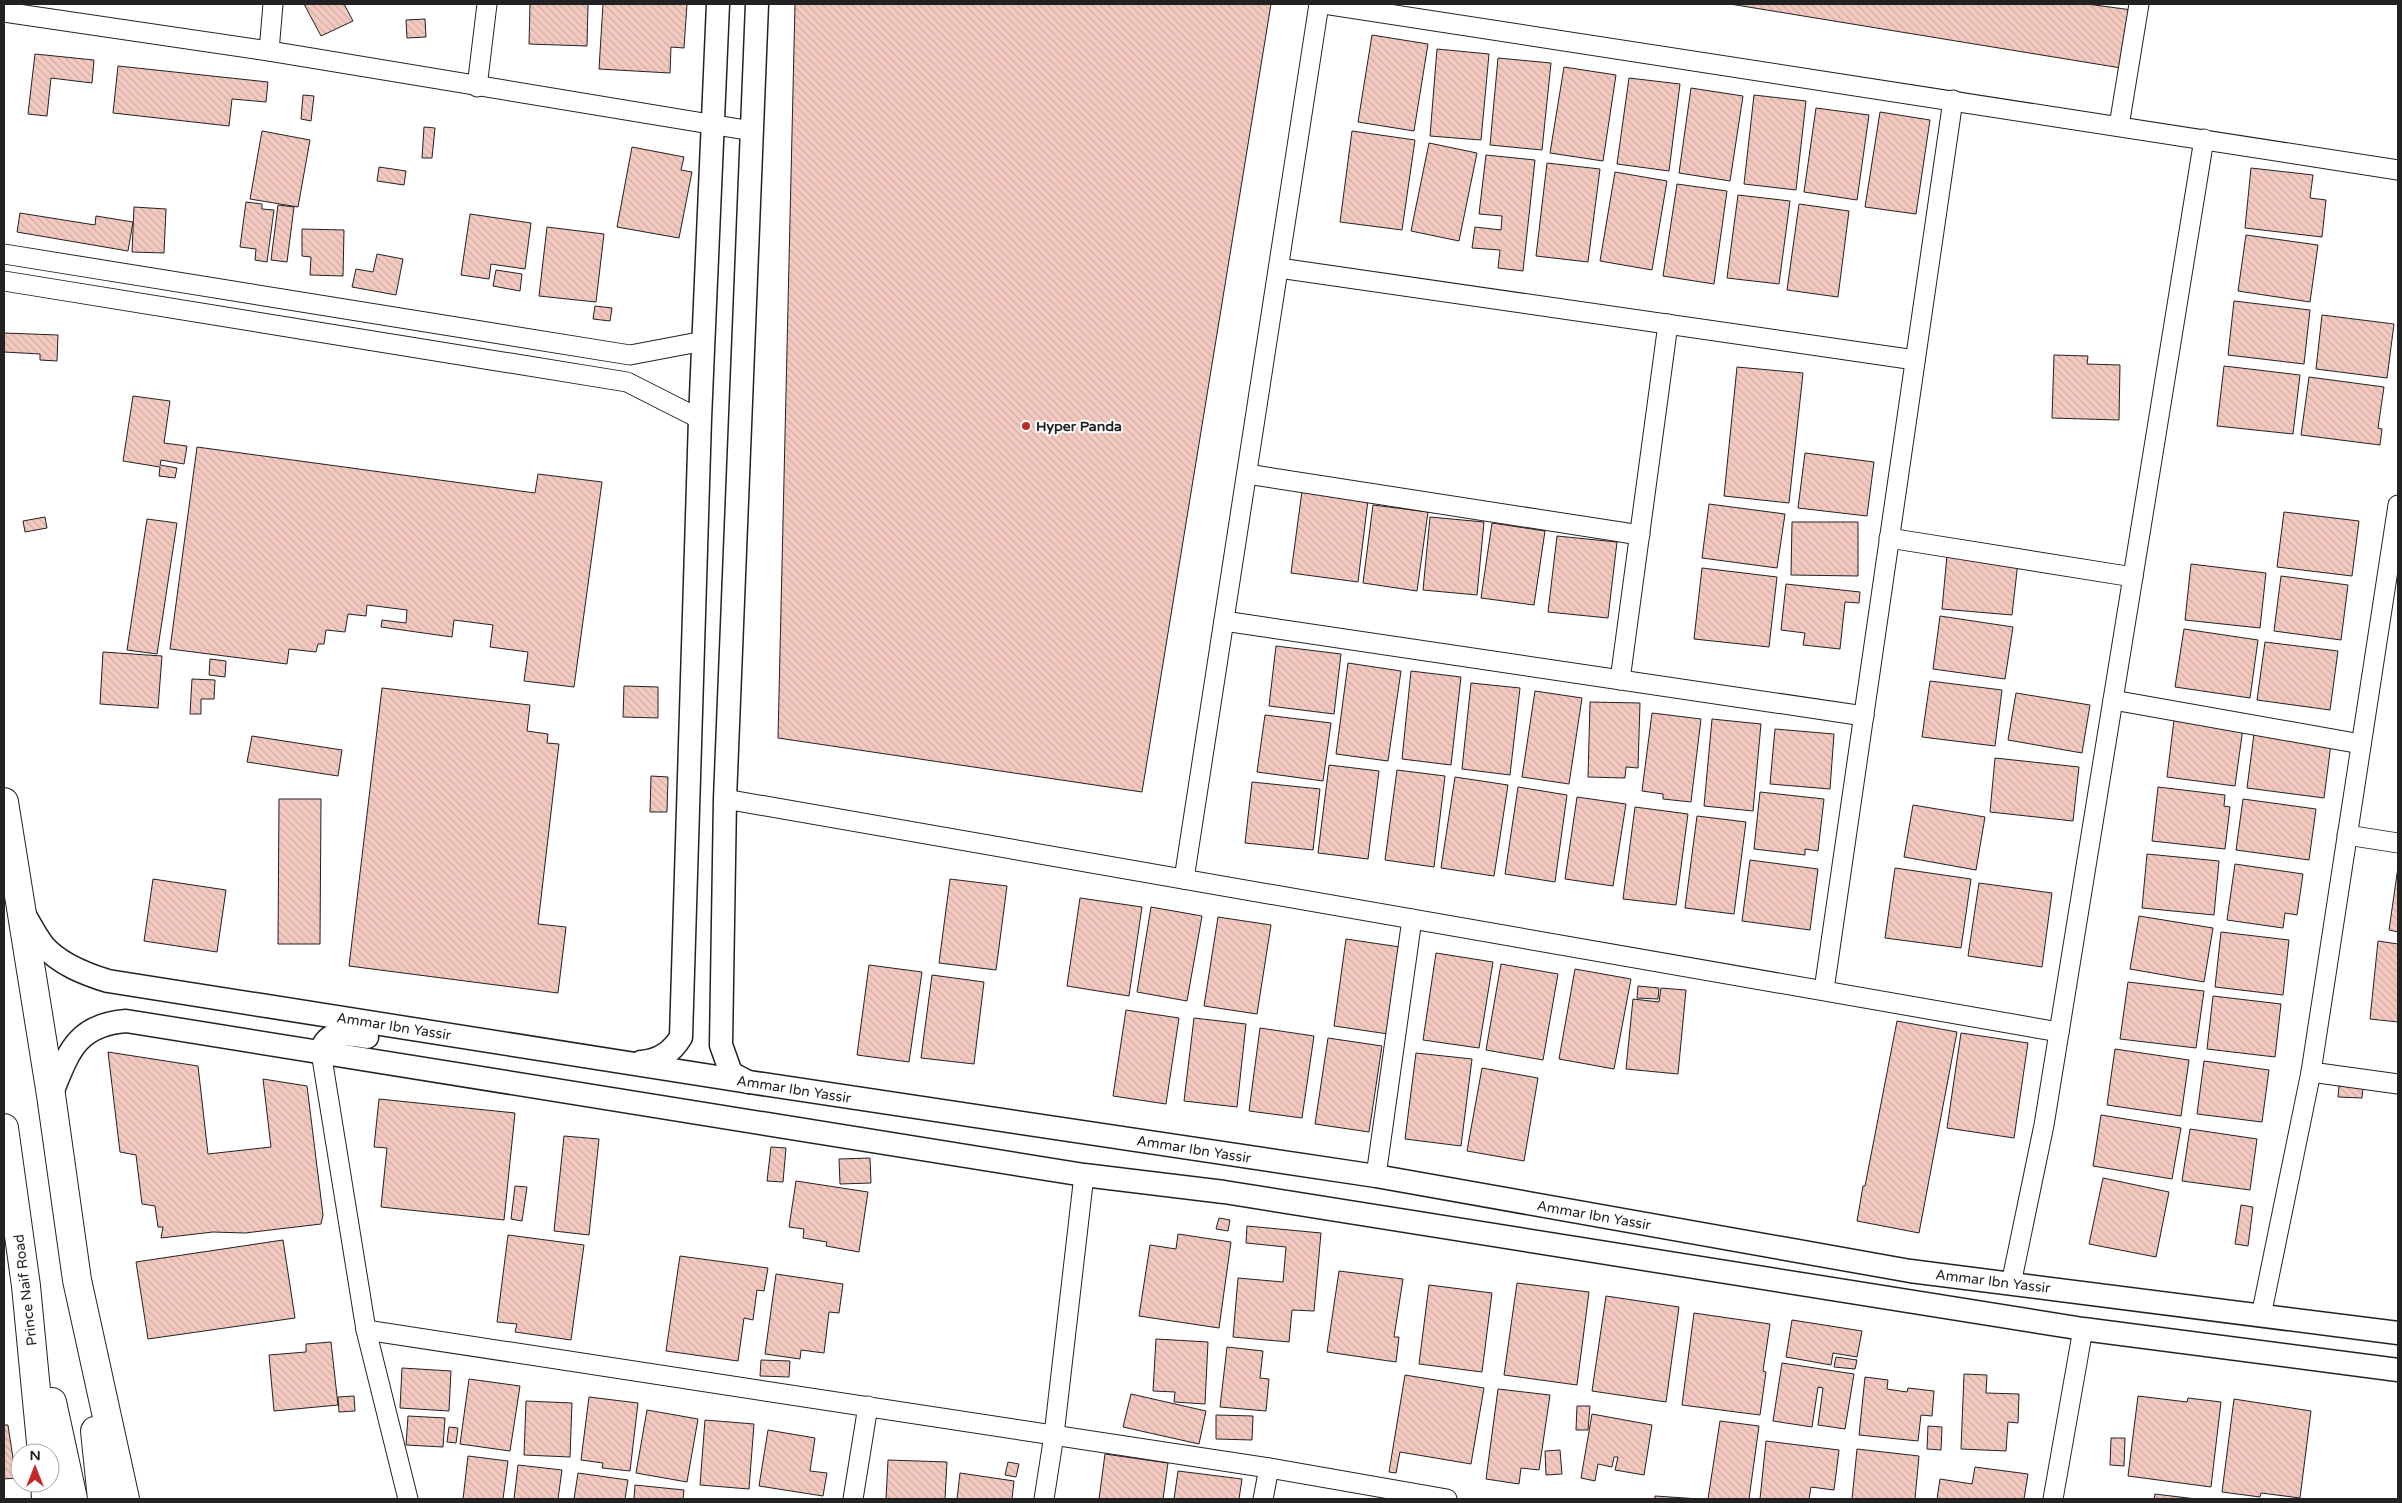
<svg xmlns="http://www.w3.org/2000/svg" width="2402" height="1503" viewBox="0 0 2402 1503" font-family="'Varela Round',sans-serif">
  <defs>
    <pattern id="building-back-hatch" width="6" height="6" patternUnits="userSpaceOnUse" patternTransform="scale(1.25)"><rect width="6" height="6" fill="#f3c9c0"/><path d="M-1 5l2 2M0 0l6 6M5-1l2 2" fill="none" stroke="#d0aca5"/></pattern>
  </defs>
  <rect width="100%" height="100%" fill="#fff"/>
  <g fill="url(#building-back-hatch)" stroke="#222">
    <polygon points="304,4 344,4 353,21 321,36"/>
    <polygon points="530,4 588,4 587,46 529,44"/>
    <polygon points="603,4 687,4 684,48 671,47 670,73 599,69"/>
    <polygon points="795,4 1271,4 1142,792 778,738"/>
    <polygon points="1730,4 2087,4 2132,10 2121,68"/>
    <polygon points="425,19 426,37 407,38 406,20"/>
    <polygon points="1372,35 1428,44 1414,131 1358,122"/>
    <polygon points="1437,49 1489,54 1481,140 1430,136"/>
    <polygon points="35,54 94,60 92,83 51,78 47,116 28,114"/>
    <polygon points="1498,58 1551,63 1542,150 1490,145"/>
    <polygon points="118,66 268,82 266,102 232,99 229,126 113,113"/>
    <polygon points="1564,67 1616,75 1603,161 1550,153"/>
    <polygon points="1629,78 1680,84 1669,171 1617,164"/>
    <polygon points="1691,88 1743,96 1730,181 1679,173"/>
    <polygon points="303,95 314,96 311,121 301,119"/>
    <polygon points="1754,95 1806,101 1796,190 1744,184"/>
    <polygon points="1816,108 1869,115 1857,200 1804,192"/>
    <polygon points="1880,112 1930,120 1916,214 1865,207"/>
    <polygon points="424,127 435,128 432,158 422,158"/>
    <polygon points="262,131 310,140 298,207 250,199"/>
    <polygon points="1352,131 1415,140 1402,230 1340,222"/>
    <polygon points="1429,143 1477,153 1459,241 1411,231"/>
    <polygon points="632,147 684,157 681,170 692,172 679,238 617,227"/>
    <polygon points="1486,155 1535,160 1523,271 1498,268 1500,250 1472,248 1475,227 1501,230 1502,216 1479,214"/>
    <polygon points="1547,163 1600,169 1588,262 1536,256"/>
    <polygon points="379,167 406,171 404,185 377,181"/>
    <polygon points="2251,168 2313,175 2310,198 2326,200 2322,237 2245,228"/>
    <polygon points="1615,172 1667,181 1652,270 1600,261"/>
    <polygon points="1677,184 1727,191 1714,284 1663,276"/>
    <polygon points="1738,195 1790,201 1779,284 1727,278"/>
    <polygon points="246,202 262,204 262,209 274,210 267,262 255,260 256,249 240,247"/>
    <polygon points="1799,204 1849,211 1838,297 1787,290"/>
    <polygon points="278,205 294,207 287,262 271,260"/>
    <polygon points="134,207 166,209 164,253 132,252"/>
    <polygon points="20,213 95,225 96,216 133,222 128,251 17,232"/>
    <polygon points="470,214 531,223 525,269 491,264 489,279 461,275"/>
    <polygon points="547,227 604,234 596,302 539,296"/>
    <polygon points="302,229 344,230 343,276 310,275 311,257 302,256"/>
    <polygon points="2246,235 2318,245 2310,302 2238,291"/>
    <polygon points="377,254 403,259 396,295 352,287 356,269 373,272"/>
    <polygon points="496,270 522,274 520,291 493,286"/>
    <polygon points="2234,301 2310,310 2304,364 2228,355"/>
    <polygon points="595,306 612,308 610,321 593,319"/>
    <polygon points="2322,315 2394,324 2387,378 2316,369"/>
    <polygon points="4,333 58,335 57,361 40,360 40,354 4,352"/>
    <polygon points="2054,355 2088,356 2087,364 2120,365 2119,420 2052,418"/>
    <polygon points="2224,366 2300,375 2293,434 2217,426"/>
    <polygon points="1737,367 1803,373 1789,503 1724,496"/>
    <polygon points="2309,377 2384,387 2378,428 2382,429 2380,445 2301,435"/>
    <polygon points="133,396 170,401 164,443 187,446 184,464 161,460 160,465 177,468 175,478 159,476 160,467 123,461"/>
    <polygon points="197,447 535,493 538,474 602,482 574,687 524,681 528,652 490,647 493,625 454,620 452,637 381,627 382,620 406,623 407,610 367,605 366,616 348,614 345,632 326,630 324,644 318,644 316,652 289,649 287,664 170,649"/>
    <polygon points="1805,453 1874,462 1867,516 1798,508"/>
    <polygon points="1302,491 1368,500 1358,582 1291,573"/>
    <polygon points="1709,504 1785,514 1777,568 1702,558"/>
    <polygon points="1373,505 1428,512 1417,591 1363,583"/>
    <polygon points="2284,512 2359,521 2352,576 2277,567"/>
    <polygon points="45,517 47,528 25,532 23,521"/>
    <polygon points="1430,517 1484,522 1477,595 1423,590"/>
    <polygon points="147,519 177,523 157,654 127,650"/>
    <polygon points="1792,522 1858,522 1858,576 1791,575"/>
    <polygon points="1492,523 1545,531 1534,605 1481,598"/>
    <polygon points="1557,536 1617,542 1608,618 1548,612"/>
    <polygon points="1947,555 2018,562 2012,615 1942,609"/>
    <polygon points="2191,564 2266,573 2260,628 2185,620"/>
    <polygon points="1702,568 1777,577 1769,647 1694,639"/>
    <polygon points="2281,576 2348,585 2341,640 2274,631"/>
    <polygon points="1786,584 1860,592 1859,603 1845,602 1840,649 1803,645 1805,633 1781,630"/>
    <polygon points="1940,616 2013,627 2005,679 1933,669"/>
    <polygon points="2184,629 2258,640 2250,698 2175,687"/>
    <polygon points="2265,642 2338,651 2330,710 2257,700"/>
    <polygon points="1276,646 1341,654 1334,714 1269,706"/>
    <polygon points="103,652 162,656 158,708 100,704"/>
    <polygon points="210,659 226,661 225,677 209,675"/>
    <polygon points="1348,663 1401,671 1388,761 1336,754"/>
    <polygon points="1411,671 1461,677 1451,765 1402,759"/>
    <polygon points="192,679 215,680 214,699 201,699 201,714 190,714"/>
    <polygon points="1930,681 2002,690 1995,746 1922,737"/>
    <polygon points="1471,683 1520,688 1510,775 1462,769"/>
    <polygon points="624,686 658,687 658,718 623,717"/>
    <polygon points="382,688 530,705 527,731 548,734 547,743 559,744 538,924 566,927 558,993 349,966"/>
    <polygon points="1535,691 1582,698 1569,784 1522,777"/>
    <polygon points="2016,693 2090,705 2082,753 2008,740"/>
    <polygon points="1590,702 1640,703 1638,768 1626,767 1625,778 1588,777"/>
    <polygon points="1652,713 1701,719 1691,802 1663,799 1663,794 1642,791"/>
    <polygon points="1265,715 1331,723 1323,781 1257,772"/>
    <polygon points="1712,719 1761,724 1753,811 1704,806"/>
    <polygon points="2174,720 2243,728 2235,786 2167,777"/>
    <polygon points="1775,729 1834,734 1830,789 1770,784"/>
    <polygon points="2254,734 2331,744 2324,798 2247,788"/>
    <polygon points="252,736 342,750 338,776 247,762"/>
    <polygon points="1995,758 2079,767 2073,821 1990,812"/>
    <polygon points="1329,765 1379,771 1368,859 1318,853"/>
    <polygon points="1397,770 1445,776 1434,867 1385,860"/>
    <polygon points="651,776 668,777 667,812 650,812"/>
    <polygon points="1455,777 1508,785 1494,876 1441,868"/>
    <polygon points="1252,782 1320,789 1313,850 1245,843"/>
    <polygon points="1518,787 1567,795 1555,882 1505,874"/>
    <polygon points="2158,787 2225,795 2224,806 2230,807 2225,849 2152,841"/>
    <polygon points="1760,792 1824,799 1818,851 1805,849 1805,855 1754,849"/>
    <polygon points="1577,797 1626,804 1613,886 1565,879"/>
    <polygon points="279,799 321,799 320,944 278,944"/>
    <polygon points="2243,799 2316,809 2309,860 2236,850"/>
    <polygon points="1913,805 1985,817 1976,870 1904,857"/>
    <polygon points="1635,807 1688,814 1676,905 1623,899"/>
    <polygon points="1697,816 1746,822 1734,914 1685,908"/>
    <polygon points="2147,854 2219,861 2214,915 2142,908"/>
    <polygon points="1750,860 1818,869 1810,930 1742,921"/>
    <polygon points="2235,864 2303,874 2297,915 2285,913 2283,928 2227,920"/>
    <polygon points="2398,867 2398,932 2389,930"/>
    <polygon points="1895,868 1971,879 1961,948 1885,938"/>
    <polygon points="153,879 226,890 217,952 144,941"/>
    <polygon points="950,879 1007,886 996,970 939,963"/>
    <polygon points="1979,883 2052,893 2042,967 1968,956"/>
    <polygon points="1080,898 1142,907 1129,996 1067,986"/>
    <polygon points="1151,907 1202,916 1187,1001 1137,992"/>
    <polygon points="2139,916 2213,928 2204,982 2130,969"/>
    <polygon points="1218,917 1271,925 1257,1014 1204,1006"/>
    <polygon points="2221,932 2289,940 2283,995 2215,987"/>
    <polygon points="1346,939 1400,947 1388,1034 1334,1026"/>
    <polygon points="2378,941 2398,944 2398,1022 2370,1019"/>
    <polygon points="1436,953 1493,962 1479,1048 1423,1040"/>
    <polygon points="1501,964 1558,974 1543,1060 1486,1050"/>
    <polygon points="869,965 922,972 909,1062 857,1055"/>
    <polygon points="1575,969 1631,979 1614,1069 1559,1059"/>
    <polygon points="932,975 984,982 974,1064 921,1058"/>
    <polygon points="2128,982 2204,991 2196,1048 2120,1039"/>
    <polygon points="1638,986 1659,988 1658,999 1637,998"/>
    <polygon points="1661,988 1686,990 1678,1074 1626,1069 1633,999 1659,1002"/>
    <polygon points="2213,996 2281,1004 2275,1057 2207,1049"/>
    <polygon points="1126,1010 1179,1018 1166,1104 1113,1096"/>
    <polygon points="1194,1018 1246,1024 1237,1107 1184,1101"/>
    <polygon points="1897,1021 1957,1032 1919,1233 1857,1221 1863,1186 1865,1186"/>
    <polygon points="1260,1028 1314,1036 1302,1118 1249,1111"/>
    <polygon points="1961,1033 2028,1043 2014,1138 1947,1128"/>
    <polygon points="1328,1038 1382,1046 1369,1132 1315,1124"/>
    <polygon points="2115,1049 2189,1060 2181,1116 2107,1105"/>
    <polygon points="108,1052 198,1066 208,1154 271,1147 263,1079 307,1086 323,1215 321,1224 245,1233 213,1232 161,1238 163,1227 158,1227 155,1206 142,1204 136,1155 120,1152"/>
    <polygon points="1416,1053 1472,1059 1461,1146 1405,1139"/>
    <polygon points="2204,1061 2269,1070 2262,1122 2197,1114"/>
    <polygon points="1482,1068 1538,1078 1524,1161 1467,1151"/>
    <polygon points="2339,1086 2363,1087 2362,1098 2338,1097"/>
    <polygon points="379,1099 515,1113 504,1220 381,1207 387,1148 374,1147"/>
    <polygon points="2101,1115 2181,1128 2172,1179 2093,1166"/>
    <polygon points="2190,1129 2257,1139 2250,1190 2182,1181"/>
    <polygon points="564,1136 599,1139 589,1235 554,1231"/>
    <polygon points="771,1147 786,1148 783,1182 767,1181"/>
    <polygon points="870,1158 871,1183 840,1184 839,1159"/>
    <polygon points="2103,1178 2169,1192 2156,1257 2089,1244"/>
    <polygon points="796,1181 868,1192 859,1252 826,1246 827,1242 803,1238 804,1229 789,1227"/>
    <polygon points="515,1186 527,1187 522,1221 511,1219"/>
    <polygon points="2241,1205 2253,1207 2248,1246 2235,1244"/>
    <polygon points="1219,1218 1230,1220 1228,1231 1216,1229"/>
    <polygon points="1247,1226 1321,1233 1314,1311 1292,1310 1289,1342 1233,1337 1238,1278 1283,1282 1286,1247 1246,1243"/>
    <polygon points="1178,1234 1231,1242 1219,1328 1139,1316 1150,1245 1176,1249"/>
    <polygon points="508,1235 584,1245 571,1340 515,1332 517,1324 497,1322"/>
    <polygon points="283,1240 295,1318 148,1339 136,1262"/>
    <polygon points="680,1256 768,1268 764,1291 757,1290 753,1320 744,1318 738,1361 666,1351"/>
    <polygon points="1339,1271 1403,1279 1394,1337 1399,1337 1396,1362 1327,1352"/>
    <polygon points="776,1274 843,1284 839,1313 829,1312 824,1353 801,1350 800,1359 765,1354"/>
    <polygon points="1517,1283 1589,1292 1577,1385 1504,1375"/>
    <polygon points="1429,1285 1492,1293 1482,1372 1419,1364"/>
    <polygon points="1606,1296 1679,1307 1666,1402 1592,1391"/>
    <polygon points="1694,1313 1770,1324 1763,1371 1766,1372 1760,1415 1682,1405"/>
    <polygon points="1792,1320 1862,1331 1857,1357 1833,1353 1831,1365 1786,1357"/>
    <polygon points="1156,1339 1208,1342 1205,1404 1174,1402 1175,1392 1153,1391"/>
    <polygon points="331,1342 338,1405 274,1411 269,1355 306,1352 306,1344"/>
    <polygon points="1227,1347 1263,1351 1260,1378 1269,1379 1266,1411 1220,1407"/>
    <polygon points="1836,1357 1857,1360 1855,1369 1834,1367"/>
    <polygon points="761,1360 790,1361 789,1377 760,1376"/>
    <polygon points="1782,1363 1854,1374 1845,1429 1818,1425 1823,1388 1818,1387 1812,1427 1773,1421"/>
    <polygon points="402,1368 451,1371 449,1411 400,1408"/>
    <polygon points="1964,1374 1987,1375 1986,1393 2019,1394 2018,1423 2008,1422 2006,1451 1961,1449"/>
    <polygon points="1405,1375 1484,1388 1471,1464 1400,1452 1396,1473 1389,1472"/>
    <polygon points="1865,1377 1888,1380 1887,1389 1907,1392 1908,1388 1934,1391 1932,1416 1921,1415 1918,1441 1859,1435"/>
    <polygon points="469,1379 520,1386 510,1451 460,1444"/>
    <polygon points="1498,1389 1550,1395 1539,1470 1521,1468 1519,1484 1486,1479"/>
    <polygon points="1131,1394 1206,1411 1199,1444 1123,1427"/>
    <polygon points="354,1396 355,1411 339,1412 338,1397"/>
    <polygon points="2138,1396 2187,1402 2188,1398 2221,1402 2211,1487 2128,1476"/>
    <polygon points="589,1397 638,1403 630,1471 602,1468 603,1463 581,1460"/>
    <polygon points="2234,1399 2311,1411 2300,1498 2261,1493 2260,1497 2222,1492"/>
    <polygon points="526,1401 572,1403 570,1457 524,1455"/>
    <polygon points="1577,1406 1590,1406 1588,1430 1576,1430"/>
    <polygon points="647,1410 698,1419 687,1482 636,1473"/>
    <polygon points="1592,1414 1652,1425 1644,1475 1615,1470 1618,1457 1614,1457 1612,1467 1598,1464 1595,1481 1581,1478"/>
    <polygon points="1216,1415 1253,1416 1252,1440 1216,1439"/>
    <polygon points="408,1416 445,1418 443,1447 406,1445"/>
    <polygon points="705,1420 754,1424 749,1489 700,1485"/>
    <polygon points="1720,1421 1759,1426 1749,1499 1708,1499"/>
    <polygon points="4,1425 8,1425 16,1478 4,1479"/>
    <polygon points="1928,1426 1942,1427 1941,1450 1927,1449"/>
    <polygon points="449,1427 458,1428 456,1443 447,1442"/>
    <polygon points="768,1430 815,1438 810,1471 827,1473 823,1496 759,1486"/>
    <polygon points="2111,1438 2125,1438 2124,1466 2110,1465"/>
    <polygon points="1766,1441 1839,1450 1834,1490 1811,1487 1809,1499 1760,1499"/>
    <polygon points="1857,1449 1919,1456 1915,1499 1852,1499"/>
    <polygon points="1560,1450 1562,1474 1546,1475 1545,1451"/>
    <polygon points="1105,1454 1168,1463 1163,1499 1099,1499"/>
    <polygon points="468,1456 508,1461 503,1499 463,1499"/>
    <polygon points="888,1460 947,1462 945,1499 886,1499"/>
    <polygon points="1008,1462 1019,1464 1016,1477 1005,1475"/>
    <polygon points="518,1465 562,1470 558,1499 514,1499"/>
    <polygon points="1975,1467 2028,1474 2024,1499 1937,1499 1940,1479 1972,1484"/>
    <polygon points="1178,1471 1242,1479 1239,1499 1174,1499"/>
    <polygon points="578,1473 628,1480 625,1499 574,1499"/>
    <polygon points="960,1473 1014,1481 1012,1499 957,1499"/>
    <polygon points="635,1485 684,1490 683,1499 634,1499"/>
    <polygon points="2155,1494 2196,1499 2154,1499"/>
    <polygon points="1655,1496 1699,1499 1655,1499"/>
  </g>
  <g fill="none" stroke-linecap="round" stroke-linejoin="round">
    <defs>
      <g id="minor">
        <polyline points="1324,4 2398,170"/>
        <polyline points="4,12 269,51 752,131"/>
        <polyline points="269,51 273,4"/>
        <polyline points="477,87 487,4"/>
        <polyline points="2119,126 2139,4"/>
        <polyline points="4,254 630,355 704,341"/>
        <polyline points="1279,268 1915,360"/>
        <polyline points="4,281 627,382 700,419"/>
        <polyline points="1247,474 1640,535"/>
        <polyline points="1889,538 2133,577"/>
        <polyline points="1224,621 1864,716"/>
        <polyline points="1620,680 1668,324"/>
        <polyline points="2113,700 2361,744"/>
        <polyline points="725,799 2059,1032"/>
        <polyline points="2347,835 2398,843"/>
        <polyline points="1184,879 1319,4"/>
        <polyline points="1824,990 1953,100"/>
        <polyline points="321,1052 366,1330 408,1499"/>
        <polyline points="2311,1072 2398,1084"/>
        <polyline points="1376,1176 1412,919"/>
        <polyline points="2011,1284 2044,1125 2204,139"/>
        <polyline points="2261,1316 2311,1072 2398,505"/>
        <polyline points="366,1330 1269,1468 1447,1499"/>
        <polyline points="853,1499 868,1406"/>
        <polyline points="1044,1499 1054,1435 1084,1175"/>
        <polyline points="1263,1499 1269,1468"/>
        <polyline points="2053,1499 2083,1329"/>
      </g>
      <g id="tertiary">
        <path d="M24,914C30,924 36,936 43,945C59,964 85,974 108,981L749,1082L1376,1176L1910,1271L2398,1333"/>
        <path d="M321,1052C327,1028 348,1034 367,1037"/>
        <path d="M641,1062C659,1061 672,1052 681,1037L700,419L718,4"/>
        <polyline points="748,1082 731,1073 721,1045 725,799 757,4"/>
        <path d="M51,1095C68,1054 75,1025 126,1021L1084,1175L1224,1192L2083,1329L2398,1370"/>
      </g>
      <g id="primary">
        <polyline points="4,802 51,1095 77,1280 125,1499"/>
        <polyline points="4,1128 26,1286 42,1453"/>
        <polyline points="52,1402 73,1499"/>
        <polyline points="95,1431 102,1499"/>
        <polyline points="45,1483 46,1499"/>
      </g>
    </defs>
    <use href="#minor" stroke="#222" stroke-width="21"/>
    <use href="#tertiary" stroke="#222" stroke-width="25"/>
    <use href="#primary" stroke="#222" stroke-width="30"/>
    <use href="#minor" stroke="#fff" stroke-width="19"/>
    <use href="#tertiary" stroke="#fff" stroke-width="22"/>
    <use href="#primary" stroke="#fff" stroke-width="28"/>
  </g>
  <circle fill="#c62828" stroke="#fff" stroke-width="2" cx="1026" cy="426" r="5"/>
  <g text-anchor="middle" stroke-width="4" stroke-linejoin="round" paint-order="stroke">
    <g font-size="14" font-weight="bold" fill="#222" stroke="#fff" text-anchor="start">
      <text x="1036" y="431">Hyper Panda</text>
    </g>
    <g font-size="14" fill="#222" stroke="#fff">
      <text transform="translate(394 1026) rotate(9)" y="5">Ammar Ibn Yassir</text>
      <text transform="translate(794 1089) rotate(9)" y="5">Ammar Ibn Yassir</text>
      <text transform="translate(1194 1149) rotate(9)" y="5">Ammar Ibn Yassir</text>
      <text transform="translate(1594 1215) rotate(10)" y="5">Ammar Ibn Yassir</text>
      <text transform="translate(1993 1281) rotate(7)" y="5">Ammar Ibn Yassir</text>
      <text transform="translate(25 1290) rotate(-97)" y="5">Prince Naif Road</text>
    </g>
  </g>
  <rect width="2402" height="1503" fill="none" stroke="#222222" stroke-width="10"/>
  <g transform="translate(35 1468)"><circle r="24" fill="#ffffff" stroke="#a7a7a7"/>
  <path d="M0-4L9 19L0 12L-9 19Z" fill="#c62828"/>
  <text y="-8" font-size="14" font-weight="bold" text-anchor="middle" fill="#222222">N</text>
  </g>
</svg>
